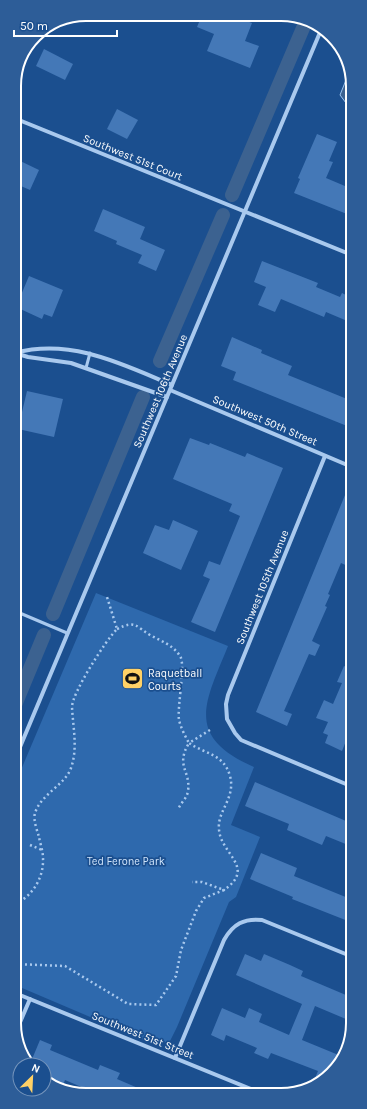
<svg xmlns="http://www.w3.org/2000/svg" width="367" height="1109" viewBox="0 0 367 1109" font-family="Karla,sans-serif">
  <rect width="100%" height="100%" fill="#1b4f8f"/>
  <path fill="#2e69ad" d="M96,593L228,646C205,703 184,736 254,767L231,825L260,837L236,897L229,902L177,1027L170,1041L156,1045L15,985V784Z"/>
  <polygon fill="#3c6290" stroke="#9cc4f0" points="350,70 352,72 352,111 340,95"/>
  <g fill="none" stroke-linecap="round" stroke-linejoin="round">
    <g stroke="#3c6290" stroke-width="14">
      <polyline points="232,195 306,21"/>
      <polyline points="160,361 223,215"/>
      <polyline points="53,614 143,397"/>
      <polyline points="15,705 44,635"/>
    </g>
  </g>
  <g fill="#4478b7">
    <polygon points="202,15 230,15 252,23 245,41 259,46 250,68 207,51 214,34 197,27"/>
    <polygon points="44,49 73,64 65,80 36,66"/>
    <polygon points="117,109 138,120 127,139 107,129"/>
    <polygon points="317,134 337,142 329,161 333,162 326,178 352,189 352,216 294,193 300,179 298,178"/>
    <polygon points="14,158 39,170 30,190 14,183"/>
    <polygon points="103,209 145,227 140,239 165,250 156,271 138,263 142,255 116,244 117,241 94,231"/>
    <polygon points="262,261 318,283 316,287 340,297 342,293 352,298 352,323 326,312 324,317 281,299 275,312 258,305 266,287 254,282"/>
    <polygon points="29,276 63,290 52,317 44,314 42,319 16,307"/>
    <polygon points="232,337 262,350 261,353 292,366 288,375 352,401 352,428 233,380 236,372 221,366"/>
    <polygon points="27,391 63,399 54,437 18,429"/>
    <polygon points="190,438 209,445 210,443 245,457 247,453 283,468 215,632 191,622 210,579 203,576 209,561 220,565 240,516 229,511 232,504 173,479"/>
    <polygon points="352,478 352,568 341,563 328,594 330,595 325,606 327,607 312,641 320,645 315,656 309,654 284,711 292,714 287,726 256,712"/>
    <polygon points="173,520 198,531 181,570 143,553 155,525 169,530"/>
    <polygon points="352,657 352,726 342,751 325,743 328,735 323,733 328,722 316,718 324,700 333,704 342,683 337,682 344,666 348,668"/>
    <polygon points="255,782 353,824 353,847 326,836 322,845 287,830 289,824 245,806"/>
    <polygon points="261,853 297,868 294,876 353,900 353,923 292,899 293,897 250,879"/>
    <polygon points="245,954 261,961 264,954 290,965 303,971 301,976 353,998 353,1022 315,1006 302,1040 341,1056 335,1070 313,1083 318,1071 271,1053 268,1059 254,1053 257,1048 226,1035 224,1041 211,1035 222,1008 245,1018 249,1008 262,1014 259,1022 289,1035 299,1011 302,1004 236,975"/>
    <polygon points="40,1040 52,1045 50,1050 98,1070 100,1065 120,1073 117,1079 152,1094 98,1094 65,1080 62,1088 50,1082 52,1077 44,1074 44,1065 30,1064"/>
  </g>
  <g fill="none" stroke-linecap="round" stroke-linejoin="round">
    <g stroke="#a9c9ee" stroke-width="2.5" stroke-dasharray="2 3" stroke-linecap="butt">
      <path d="M117,629C136,620 135,626 150,635C161,641 173,645 180,656C186,664 177,706 179,720C181,728 185,736 189,743C175,766 191,771 188,791C187,799 180,803 178,810"/>
      <path d="M210,730L189,743C205,754 224,754 230,776C236,798 217,811 219,829C220,854 257,867 224,890"/>
      <polyline points="30,845 42,850"/>
      <path d="M15,904C33,896 44,877 43,858C43,851 40,843 39,837C37,830 33,820 35,813C41,794 65,785 71,768C78,748 73,728 72,707C72,693 106,640 117,629L107,597"/>
      <polyline points="15,964 65,966 128,1004 156,1005 176,976 181,950 196,911 204,898 224,890 202,882 192,882"/>
    </g>
    <g stroke="#a9c9ee" stroke-width="3">
      <polyline points="86,368 90,353"/>
      <polyline points="15,611 67,633"/>
    </g>
    <g stroke="#a9c9ee" stroke-width="4">
      <polyline points="14,118 352,255"/>
      <path d="M15,353C71,338 122,364 172,385"/>
      <polyline points="15,353 28,357 71,363 167,397"/>
      <polyline points="170,390 352,467"/>
      <polyline points="325,456 228,695 226,704 227,719 235,733 241,740 353,787"/>
      <polyline points="15,759 321,30"/>
      <polyline points="15,993 263,1094"/>
      <polyline points="15,1034 30,999"/>
      <path d="M175,1058L224,940C233,924 244,918 262,920L353,957"/>
    </g>
  </g>
  <defs>
    <symbol id="stadium-square" viewBox="-11 -11 22 22"><rect x="-9" y="-9" width="18" height="18" rx="4" fill="#ffd166" stroke="#1b4f8f"/><path d="M0-5a6.5 5 0 1 0 0 10a6.5 5 0 1 0 0-10ZM-3.5-1.8h7v3.6h-7Z" fill="#111"/></symbol>
  </defs>
  <g fill-rule="evenodd">
    <use href="#stadium-square" x="120" y="666" width="25" height="25"/>
  </g>
  <g text-anchor="middle" stroke-width="3.5" stroke-linejoin="round" paint-order="stroke">
    <g font-size="11" fill="#fff" stroke="#1b4f8f">
      <text transform="translate(133 157) rotate(22)" y="4">Southwest 51st Court</text>
      <text transform="translate(160 391) rotate(-67)" y="4">Southwest 106th Avenue</text>
      <text transform="translate(265 420) rotate(23)" y="4">Southwest 50th Street</text>
      <text transform="translate(262 587) rotate(-68)" y="4">Southwest 105th Avenue</text>
      <text transform="translate(143 1035) rotate(22)" y="4">Southwest 51st Street</text>
    </g>
    <g font-size="11" fill="#fff" stroke="#1b4f8f" text-anchor="start">
      <text x="148" y="677">Raquetball<tspan x="148" dy="13">Courts</tspan></text>
    </g>
    <g font-size="11" fill="#cfe3fa" stroke="#1b4f8f">
      <text x="126" y="865">Ted Ferone Park</text>
    </g>
  </g>
  <path d="M0 0H367V1109H0ZM86 21H281A65 65 0 0 1 346 86V1023A65 65 0 0 1 281 1088H86A65 65 0 0 1 21 1023V86A65 65 0 0 1 86 21Z" fill="#2d5d98" fill-rule="evenodd"/>
  <path fill="none" stroke="#fff" stroke-width="2" d="M86 21H281A65 65 0 0 1 346 86V1023A65 65 0 0 1 281 1088H86A65 65 0 0 1 21 1023V86A65 65 0 0 1 86 21Z"/>
  <g transform="translate(32 1077) rotate(24)"><circle r="19" fill="#1b4f8f" stroke="#7695bc"/>
  <path d="M0-3L7 15L0 10L-7 15Z" fill="#ffd166"/>
  <text y="-6" font-size="11" font-weight="bold" text-anchor="middle" fill="#ffffff">N</text>
  </g>
  <path d="M14 30v6h103v-6" fill="none" stroke="#ffffff" stroke-width="2"/>
  <text x="20" y="30" font-size="12" fill="#ffffff" stroke="#1b4f8f" stroke-width="3" paint-order="stroke">50 m</text>
</svg>
